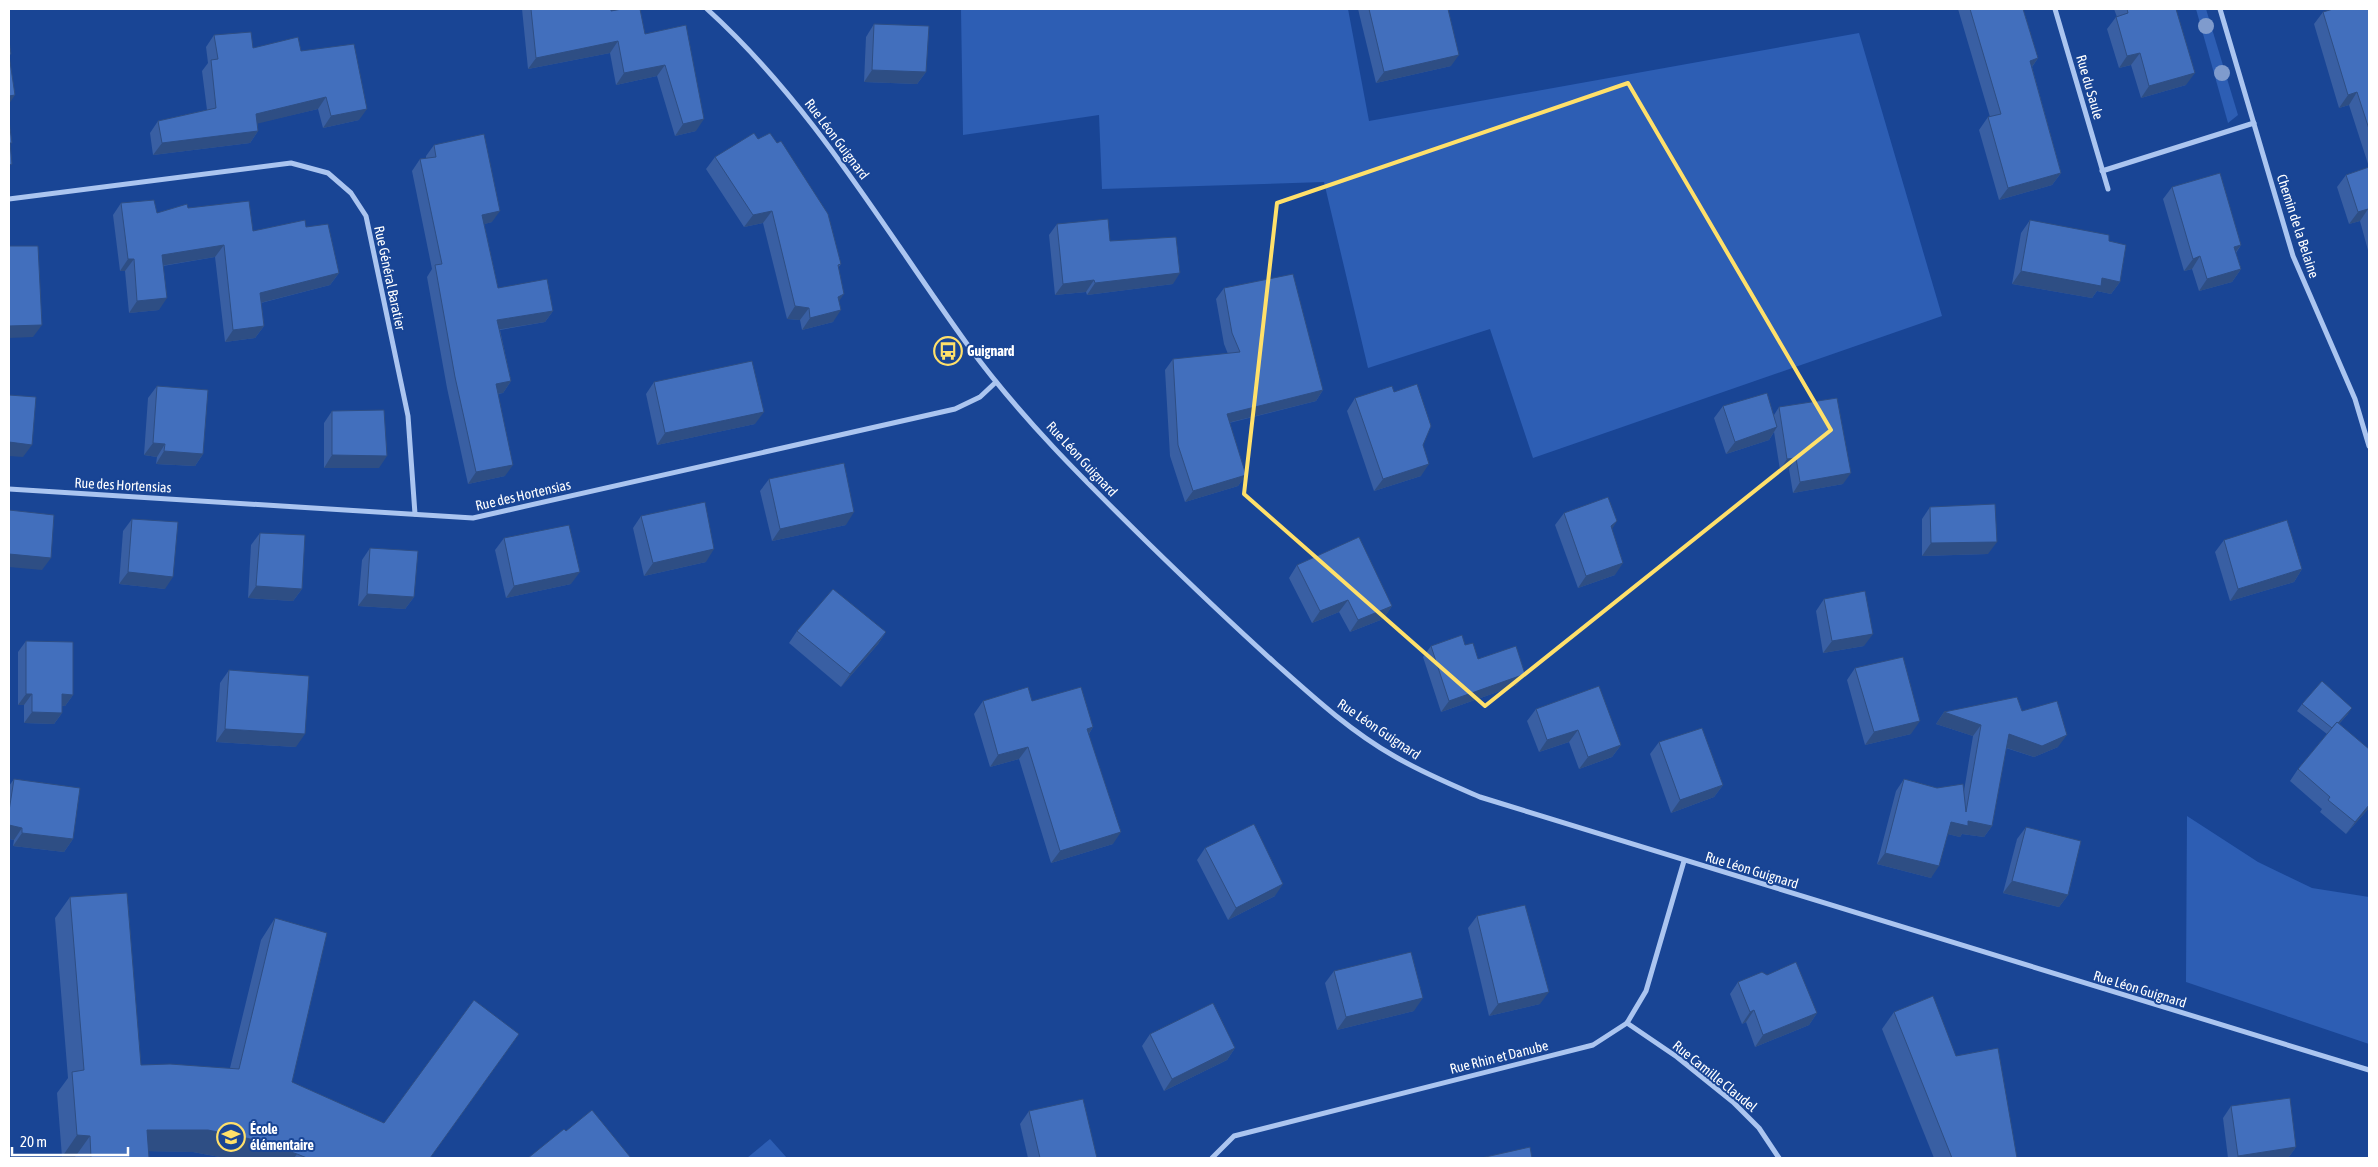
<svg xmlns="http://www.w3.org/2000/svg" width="2378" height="1167" viewBox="0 0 2378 1167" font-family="'Asap Condensed',sans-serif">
  <rect width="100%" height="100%" fill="#194595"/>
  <g fill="#2d5eb4">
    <polygon points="961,9 1348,9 1369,121 1859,33 1942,316 1533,458 1490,329 1368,368 1324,182 1102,189 1099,115 963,135"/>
    <polygon points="2196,9 2206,9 2238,115 2228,123"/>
    <polygon points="2187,816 2258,862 2312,888 2369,897 2369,1044 2186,982"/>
    <polygon points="770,1139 787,1158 747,1158"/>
  </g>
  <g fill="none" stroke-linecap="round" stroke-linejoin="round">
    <g stroke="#abc5f0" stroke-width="5">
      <path d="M707,9C813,105 884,229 967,344C1020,417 1085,481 1148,543C1190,584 1232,624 1275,663C1312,696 1350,731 1394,756C1421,772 1450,784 1480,797L2369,1070"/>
      <polyline points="2055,9 2108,189"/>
      <polyline points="2220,9 2293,256 2355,399 2369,446"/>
      <polyline points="2102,171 2254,123"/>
      <polyline points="9,199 291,163 328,173 351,193 366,216 408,416 415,514"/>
      <polyline points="9,489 473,518 955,409 980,397 996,382"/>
      <polyline points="1627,1023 1677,1057 1733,1102 1759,1128 1779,1158"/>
      <polyline points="1212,1158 1234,1136 1593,1045 1627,1023 1646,991 1684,861"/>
    </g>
  </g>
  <g fill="#7f9bcd">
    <circle cx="2206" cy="26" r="8"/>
    <circle cx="2222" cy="73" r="8"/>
  </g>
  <g fill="#395fa3">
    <polygon points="522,9 611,9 611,11 645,34 686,25 696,131 675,136 657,76 616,85 610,53 528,69"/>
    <polygon points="1358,9 1448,9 1451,66 1376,83"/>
    <polygon points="1958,9 2023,9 2038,58 2032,67 2061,173 2052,185 1999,200 1979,130 1988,117 1990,117"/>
    <polygon points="2114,9 2176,9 2186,85 2141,98 2131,65 2119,68 2107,29 2116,17 2117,17"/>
    <polygon points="2369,9 2369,254 2360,221 2349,224 2337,187 2346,175 2369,167 2349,105 2339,108 2314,24 2323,12"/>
    <polygon points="874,24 926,72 917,84 864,82 866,37"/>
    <polygon points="214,35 253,48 301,51 359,120 323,128 318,109 257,123 258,131 250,143 153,155 150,133 158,121 207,110 202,71 208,63 206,47"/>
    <polygon points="434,145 492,222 484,224 498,288 553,311 545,322 500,330 511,381 503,393 498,394 505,476 468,484 447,388 427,277 432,269 412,171 420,159 426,158 426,156"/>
    <polygon points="715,157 841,264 838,268 839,301 833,322 802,330 800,320 787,319 763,223 744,227 706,169"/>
    <polygon points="2172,187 2241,245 2236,253 2241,269 2232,282 2199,291 2192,269 2184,271 2163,199"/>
    <polygon points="121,203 157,213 188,208 253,231 306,227 339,273 330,285 261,303 264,326 255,338 225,342 215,257 163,266 159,310 129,313 125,271 120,271 113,215"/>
    <polygon points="2030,220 2109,241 2120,282 2111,294 2097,291 2092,298 2012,284 2021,233"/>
    <polygon points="1057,224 1110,241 1173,284 1087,295 1086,292 1055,295 1049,235"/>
    <polygon points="1224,288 1323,390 1316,401 1229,423 1246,475 1238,486 1185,502 1170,456 1165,370 1173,359 1228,354 1224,344 1216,299"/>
    <polygon points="654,382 755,424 657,445 646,394"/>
    <polygon points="157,386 203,454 195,466 156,464 157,457 144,455 148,398"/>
    <polygon points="1394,392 1423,445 1421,476 1374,491 1347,411 1355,398"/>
    <polygon points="1723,406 1774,415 1779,407 1843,484 1793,493 1789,469 1780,470 1774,432 1769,440 1726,454 1714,418"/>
    <polygon points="332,411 379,468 324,468 324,423"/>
    <polygon points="769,479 846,525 772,541 760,491"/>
    <polygon points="1930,507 1988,554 1922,556 1922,519"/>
    <polygon points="1564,513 1615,575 1578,588 1555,525"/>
    <polygon points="641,516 706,562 644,576 633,528"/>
    <polygon points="132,519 165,589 119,584 123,531"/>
    <polygon points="260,533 302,589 293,601 248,598 251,545"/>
    <polygon points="504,538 571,584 506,598 495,550"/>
    <polygon points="2224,540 2302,569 2294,582 2230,601 2215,552"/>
    <polygon points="370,548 414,597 405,609 358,606 362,560"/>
    <polygon points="1297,565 1392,606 1383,619 1350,632 1339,612 1312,623 1289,578"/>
    <polygon points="1824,599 1864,646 1823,653 1816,611"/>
    <polygon points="797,631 886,632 878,644 841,687 789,643"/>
    <polygon points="26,641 73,695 65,706 62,706 62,713 54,724 24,723 24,705 18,705 18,652"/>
    <polygon points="1465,645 1478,659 1517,685 1441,712 1423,657 1431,646"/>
    <polygon points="1855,668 1911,734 1865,745 1847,680"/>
    <polygon points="229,670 296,747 216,742 220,683"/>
    <polygon points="983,701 1032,701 1093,727 1089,734 1113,844 1051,863 1019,759 990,767 974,714"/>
    <polygon points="2302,704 2348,714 2339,724 2369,808 2346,834 2320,812 2322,809 2290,781 2298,769 2327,734 2297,711"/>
    <polygon points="1536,709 1621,745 1612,757 1579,769 1569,742 1539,752 1527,721"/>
    <polygon points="2022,711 2058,747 2034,757 2006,748 1992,826 1984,837 1962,834 1960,837 1948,834 1931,878 1877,864 1896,791 1904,779 1937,788 1964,791 1973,736 1936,724 1944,712"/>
    <polygon points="1659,742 1723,785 1714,797 1671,813 1650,754"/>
    <polygon points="14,779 73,839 64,852 13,846 14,840 9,839 9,786"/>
    <polygon points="2026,827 2068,895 2059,907 2003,893 2017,839"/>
    <polygon points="1205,848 1275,896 1228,920 1197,860"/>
    <polygon points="70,897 141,1065 230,1068 261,940 275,918 292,1082 384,1123 519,1034 430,1158 225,1158 193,1152 148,1151 149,1158 75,1158 75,1157 62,1157 57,1093 68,1078 55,918"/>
    <polygon points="1477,916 1540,1004 1489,1016 1468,928"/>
    <polygon points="1334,971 1414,1011 1337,1030 1325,983"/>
    <polygon points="1738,982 1817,1013 1809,1025 1755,1047 1746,1022 1742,1024 1730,994"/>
    <polygon points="1894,1012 1956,1056 2017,1158 1934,1158 1882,1029"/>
    <polygon points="1150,1034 1235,1048 1227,1060 1164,1091 1142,1046"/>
    <polygon points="2231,1106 2296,1147 2288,1158 2228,1158 2223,1118"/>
    <polygon points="1029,1111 1097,1158 1028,1158 1020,1124"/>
  </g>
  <g fill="#2e4e84">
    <polygon points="618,41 610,53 528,69 536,58"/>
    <polygon points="2140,53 2131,65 2119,68 2127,56"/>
    <polygon points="1459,55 1451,66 1376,83 1384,72"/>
    <polygon points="2038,58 2029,71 2030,61"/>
    <polygon points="665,65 657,76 616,85 624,73"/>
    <polygon points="872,70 926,72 917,84 864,82"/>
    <polygon points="2195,73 2186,85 2141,98 2149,86"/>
    <polygon points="2357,92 2349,105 2339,108 2348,95"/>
    <polygon points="15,95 9,104 9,96"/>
    <polygon points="326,97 318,109 248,126 256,114"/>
    <polygon points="367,109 359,120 323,128 331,116"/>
    <polygon points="704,119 696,131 675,136 683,124"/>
    <polygon points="258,131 250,143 153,155 162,143"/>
    <polygon points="2061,173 2052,185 1999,200 2008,188"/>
    <polygon points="2368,209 2360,221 2349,224 2358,212"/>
    <polygon points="500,211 492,222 474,227 482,215"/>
    <polygon points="772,211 763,223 744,227 753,215"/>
    <polygon points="224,245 215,257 154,267 162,255"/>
    <polygon points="2241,245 2232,257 2234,247"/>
    <polygon points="2200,256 2192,269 2184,271 2193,259"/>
    <polygon points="128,259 134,259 125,271 120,271"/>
    <polygon points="2241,269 2232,282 2199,291 2207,279"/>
    <polygon points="2021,271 2102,278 2120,282 2111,294 2097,291 2092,298 2012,284"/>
    <polygon points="339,273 330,285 252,305 260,293"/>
    <polygon points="1180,273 1173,284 1087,295 1095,283"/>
    <polygon points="1094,280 1086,292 1055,295 1063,284"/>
    <polygon points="844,294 835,307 838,297"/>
    <polygon points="167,298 159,310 129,313 137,301"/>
    <polygon points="795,306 809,308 800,320 787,319"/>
    <polygon points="841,310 833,322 802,330 810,318"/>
    <polygon points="553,311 545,322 489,331 497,320"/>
    <polygon points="42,325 33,337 9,338 9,326"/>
    <polygon points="264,326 255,338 225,342 233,330"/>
    <polygon points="511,381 503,393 488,395 496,384"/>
    <polygon points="1323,390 1316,401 1219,425 1227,414"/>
    <polygon points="764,412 755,424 657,445 665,433"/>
    <polygon points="1777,427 1769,440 1726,454 1735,442"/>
    <polygon points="9,442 32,445 23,457 9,456"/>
    <polygon points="153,443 165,444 157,457 144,455"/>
    <polygon points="164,451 203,454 195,466 156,464"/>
    <polygon points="332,455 387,456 379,468 324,468"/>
    <polygon points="1796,458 1789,469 1780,470 1787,459"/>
    <polygon points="1429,464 1421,476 1374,491 1383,479"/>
    <polygon points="513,465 505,476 468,484 476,472"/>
    <polygon points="1851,473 1843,484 1793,493 1800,482"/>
    <polygon points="1246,475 1238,486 1185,502 1193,491"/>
    <polygon points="854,512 846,525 772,541 780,529"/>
    <polygon points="1617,521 1609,534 1611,526"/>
    <polygon points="1997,542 1988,554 1922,556 1931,543"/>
    <polygon points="714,549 706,562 644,576 653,563"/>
    <polygon points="9,554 51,558 42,570 9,567"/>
    <polygon points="1623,563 1615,575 1578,588 1586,576"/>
    <polygon points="2302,569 2294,582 2230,601 2238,589"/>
    <polygon points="128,572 173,577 165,589 119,584"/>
    <polygon points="580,572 571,584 506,598 514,586"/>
    <polygon points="256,586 302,589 293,601 248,598"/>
    <polygon points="367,594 414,597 405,609 358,606"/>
    <polygon points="1348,600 1339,612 1312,623 1320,611"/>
    <polygon points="1392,606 1383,619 1350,632 1358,620"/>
    <polygon points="886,632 878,644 841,687 850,674"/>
    <polygon points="1873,634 1864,646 1823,653 1832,641"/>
    <polygon points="1525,674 1517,685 1441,712 1449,701"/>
    <polygon points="26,694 32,694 24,705 18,705"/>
    <polygon points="62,694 73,695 65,706 55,705"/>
    <polygon points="2352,708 2348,714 2328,735 2333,728"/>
    <polygon points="32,712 62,713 54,724 24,723"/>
    <polygon points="1944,712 1981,725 1973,736 1936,724"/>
    <polygon points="1920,721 1911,734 1865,745 1874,732"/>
    <polygon points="1093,727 1085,740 1087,729"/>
    <polygon points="225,729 305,734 296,747 216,742"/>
    <polygon points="1578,730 1569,742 1539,752 1547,740"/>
    <polygon points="2009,734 2067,735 2058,747 2034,757 2001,746"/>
    <polygon points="1621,745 1612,757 1579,769 1588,757"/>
    <polygon points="1028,747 1019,759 990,767 998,755"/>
    <polygon points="1723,785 1714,797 1671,813 1680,800"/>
    <polygon points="2369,805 2369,808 2346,834 2355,822"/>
    <polygon points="1968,821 1992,826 1984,837 1962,834 1960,837 1943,833 1951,822"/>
    <polygon points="9,825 22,828 14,840 9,839"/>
    <polygon points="1121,832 1113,844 1051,863 1060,851"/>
    <polygon points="22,833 73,839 64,852 13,846"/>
    <polygon points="1885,853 1939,866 1931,878 1877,864"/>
    <polygon points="2012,881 2068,895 2059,907 2003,893"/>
    <polygon points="1283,884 1275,896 1228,920 1236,908"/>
    <polygon points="1549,992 1540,1004 1489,1016 1498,1004"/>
    <polygon points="1423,998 1414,1011 1337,1030 1346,1017"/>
    <polygon points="1754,1010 1746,1022 1742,1024 1750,1012"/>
    <polygon points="1817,1013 1809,1025 1755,1047 1763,1035"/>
    <polygon points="1235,1048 1227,1060 1164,1091 1172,1079"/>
    <polygon points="147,1130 208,1130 260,1141 297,1154 294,1158 225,1158 193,1152 132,1151"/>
    <polygon points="77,1135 90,1136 75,1157 62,1157"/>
    <polygon points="2296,1147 2288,1158 2236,1158 2238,1156"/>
  </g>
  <g fill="#426fbd" stroke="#2e4e84">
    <polygon points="531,9 611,9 611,11 622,9 640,9 645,34 686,25 704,119 683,124 665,65 624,73 618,41 536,58"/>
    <polygon points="1369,9 1448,9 1459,55 1384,72"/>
    <polygon points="1970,9 2023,9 2038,58 2030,61 2061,173 2008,188 1988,117 2001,114"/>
    <polygon points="2127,9 2176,9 2195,73 2149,86 2140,53 2127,56 2116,17 2128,13"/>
    <polygon points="2333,9 2369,9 2369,129 2357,92 2348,95 2323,12"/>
    <polygon points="874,24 929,26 926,72 872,70"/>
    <polygon points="251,32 253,48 298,37 301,51 354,44 367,109 331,116 326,97 256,114 258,131 162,143 158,121 216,108 211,60 218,59 214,35"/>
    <polygon points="9,41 11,54 9,55 15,95 9,96"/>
    <polygon points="9,121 12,143 10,143 12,164 9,165"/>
    <polygon points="754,133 758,139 770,133 777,143 781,141 828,214 841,264 838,265 844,294 838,297 841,310 810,318 809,308 795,306 772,211 753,215 715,157"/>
    <polygon points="484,134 500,211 482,215 498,288 547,279 553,311 497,320 511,381 496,384 513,465 476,472 455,377 435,265 442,264 420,159 436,157 434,145"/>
    <polygon points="2369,167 2369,211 2368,209 2358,212 2346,175"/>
    <polygon points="2220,173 2241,245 2234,247 2241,269 2207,279 2200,256 2193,259 2172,187"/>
    <polygon points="154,200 157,213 187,204 188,208 249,201 253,231 305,220 306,227 328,224 339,273 260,293 264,326 233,330 224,245 162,255 167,298 137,301 134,259 128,259 121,203"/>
    <polygon points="1108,219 1110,241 1176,237 1180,273 1095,283 1094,280 1063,284 1057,224"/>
    <polygon points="2030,220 2109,235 2109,241 2126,245 2120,282 2102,278 2101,286 2021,271"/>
    <polygon points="9,246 38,246 42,325 9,326"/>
    <polygon points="1293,274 1323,390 1227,414 1246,475 1193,491 1178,445 1173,359 1240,352 1232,333 1224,288"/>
    <polygon points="752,361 764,412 665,433 654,382"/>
    <polygon points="1417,384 1431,426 1423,445 1429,464 1383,479 1355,398 1392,386 1394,392"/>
    <polygon points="157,386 208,390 203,454 164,451 165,444 153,443"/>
    <polygon points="1767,393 1777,427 1735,442 1723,406"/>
    <polygon points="9,395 36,397 32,445 9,442"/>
    <polygon points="1837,398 1851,473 1800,482 1796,458 1787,459 1779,407"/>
    <polygon points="384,410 387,456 332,455 332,411"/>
    <polygon points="844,463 854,512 780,529 769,479"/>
    <polygon points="1608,497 1617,521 1611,526 1623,563 1586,576 1564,513"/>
    <polygon points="705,502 714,549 653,563 641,516"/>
    <polygon points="1995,504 1997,542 1931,543 1930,507"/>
    <polygon points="9,510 54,515 51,558 9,554"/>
    <polygon points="132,519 178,522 173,577 128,572"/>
    <polygon points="2287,520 2302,569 2238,589 2224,540"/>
    <polygon points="569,525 580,572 514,586 504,538"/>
    <polygon points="260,533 305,535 302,589 256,586"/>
    <polygon points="1359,537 1392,606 1358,620 1348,600 1320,611 1297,565"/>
    <polygon points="370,548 418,551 414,597 367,594"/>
    <polygon points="833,589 886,632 850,674 797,631"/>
    <polygon points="1865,591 1873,634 1832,641 1824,599"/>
    <polygon points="1462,635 1465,645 1473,643 1478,659 1516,646 1525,674 1449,701 1431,646"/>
    <polygon points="26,641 73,642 73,695 62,694 62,713 32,712 32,694 26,694"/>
    <polygon points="1903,657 1920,721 1874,732 1855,668"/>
    <polygon points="229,670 309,676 305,734 225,729"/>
    <polygon points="2322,681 2352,708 2338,723 2337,722 2332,728 2302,704"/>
    <polygon points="1599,686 1621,745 1588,757 1578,730 1547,740 1536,709"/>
    <polygon points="1028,687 1032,701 1081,687 1093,727 1087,729 1121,832 1060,851 1028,747 998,755 983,701"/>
    <polygon points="2017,697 2022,711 2057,701 2067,735 2042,746 2009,734 1992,826 1968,821 1968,826 1951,822 1939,866 1885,853 1904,779 1937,788 1963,784 1966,812 1981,725 1944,712"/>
    <polygon points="2337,722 2369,749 2369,805 2355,822 2328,800 2330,797 2298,769"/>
    <polygon points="1702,728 1723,785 1680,800 1659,742"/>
    <polygon points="14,779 80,788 73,839 22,833 22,828 9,825 9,811"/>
    <polygon points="1254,824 1283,884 1236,908 1205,848"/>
    <polygon points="2026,827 2081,841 2068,895 2012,881"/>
    <polygon points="127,893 141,1065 170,1064 239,1069 275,918 327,933 292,1082 384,1123 474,1000 519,1034 430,1158 307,1158 297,1154 260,1141 208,1130 147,1130 149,1158 91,1158 90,1136 77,1135 72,1072 84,1070 70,897"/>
    <polygon points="1525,905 1549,992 1498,1004 1477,916"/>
    <polygon points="1411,952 1423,998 1346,1017 1334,971"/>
    <polygon points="1796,962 1817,1013 1763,1035 1754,1010 1750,1012 1738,982 1762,972 1767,975"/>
    <polygon points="1933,996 1956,1056 1998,1048 2017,1158 1952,1158 1894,1012"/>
    <polygon points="1213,1003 1235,1048 1172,1079 1150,1034"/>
    <polygon points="2290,1098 2296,1147 2238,1156 2231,1106"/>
    <polygon points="1083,1099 1097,1158 1040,1158 1029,1111"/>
    <polygon points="592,1110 631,1158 528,1158 564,1129 566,1131"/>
    <polygon points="1530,1147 1532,1158 1481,1158"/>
  </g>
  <path fill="none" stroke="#ffe06a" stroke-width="4" stroke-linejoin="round" d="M1628,83L1831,430L1485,706L1244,494L1277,203Z"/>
  <defs>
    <symbol id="bus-ring" viewBox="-11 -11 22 22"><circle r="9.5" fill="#194595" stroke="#ffe06a" stroke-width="1.5"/><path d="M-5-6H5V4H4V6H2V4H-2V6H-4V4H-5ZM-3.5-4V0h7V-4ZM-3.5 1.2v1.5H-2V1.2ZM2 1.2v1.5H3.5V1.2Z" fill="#ffe06a"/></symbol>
    <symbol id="school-ring" viewBox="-11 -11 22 22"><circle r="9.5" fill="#194595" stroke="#ffe06a" stroke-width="1.5"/><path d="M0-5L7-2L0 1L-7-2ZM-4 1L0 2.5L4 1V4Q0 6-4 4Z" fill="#ffe06a"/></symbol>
  </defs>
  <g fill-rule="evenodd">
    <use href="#bus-ring" x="932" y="335" width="32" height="32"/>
    <use href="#school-ring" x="215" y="1121" width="32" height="32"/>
  </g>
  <g text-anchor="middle" stroke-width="4" stroke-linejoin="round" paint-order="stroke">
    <g font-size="14" fill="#fff" stroke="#194595">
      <text transform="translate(2090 87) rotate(74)" y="5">Rue du Saule</text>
      <text transform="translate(837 139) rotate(53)" y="5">Rue Léon Guignard</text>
      <text transform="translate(2298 226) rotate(72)" y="5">Chemin de la Belaine</text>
      <text transform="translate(390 278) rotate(78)" y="5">Rue Général Baratier</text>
      <text transform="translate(1082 459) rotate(47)" y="5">Rue Léon Guignard</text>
      <text transform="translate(123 485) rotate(3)" y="5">Rue des Hortensias</text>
      <text transform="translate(523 495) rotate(-13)" y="5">Rue des Hortensias</text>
      <text transform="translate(1379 729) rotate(34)" y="5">Rue Léon Guignard</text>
      <text transform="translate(1752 870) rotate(17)" y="5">Rue Léon Guignard</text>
      <text transform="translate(2140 989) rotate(17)" y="5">Rue Léon Guignard</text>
      <text transform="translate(1499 1057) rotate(-14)" y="5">Rue Rhin et Danube</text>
      <text transform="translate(1715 1076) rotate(39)" y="5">Rue Camille Claudel</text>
    </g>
    <g font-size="14" font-weight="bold" fill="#fff" stroke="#194595" text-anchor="start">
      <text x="967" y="356">Guignard</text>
      <text x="250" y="1134">École<tspan x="250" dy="16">élémentaire</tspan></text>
    </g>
  </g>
  <rect width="2378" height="1167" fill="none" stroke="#ffffff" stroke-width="20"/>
  <path d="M12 1147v8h116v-8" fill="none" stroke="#ffffff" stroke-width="2.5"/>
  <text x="20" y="1147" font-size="15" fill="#ffffff" stroke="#194595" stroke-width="4" paint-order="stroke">20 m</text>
</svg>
